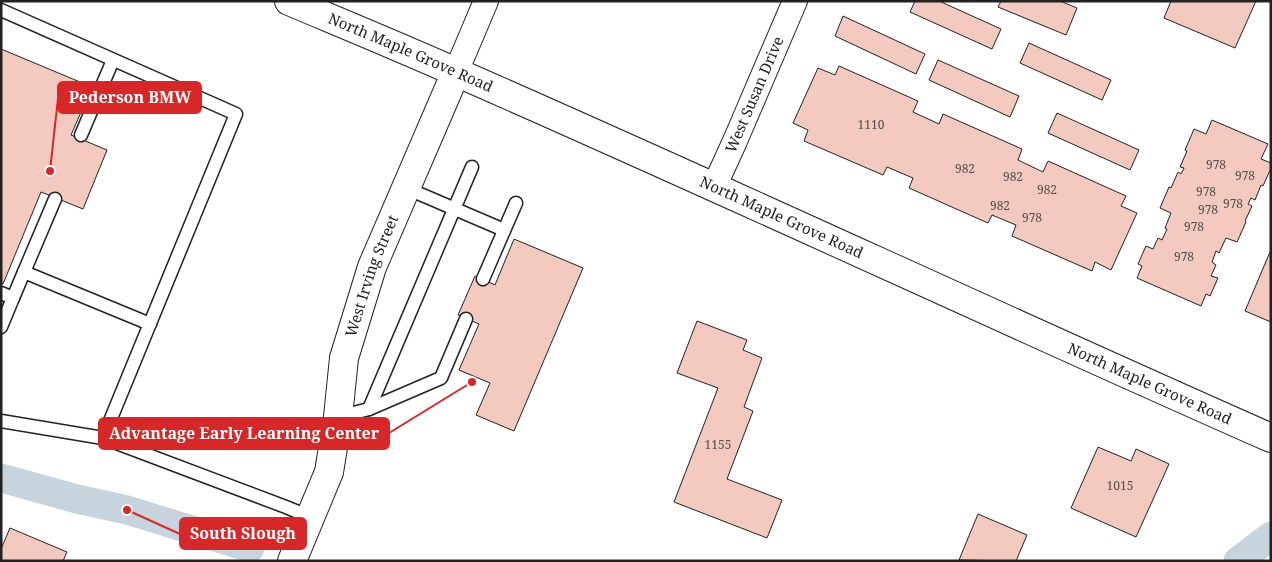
<svg xmlns="http://www.w3.org/2000/svg" width="1272" height="562" viewBox="0 0 1272 562" font-family="'Noto Serif',serif">
  <rect width="100%" height="100%" fill="#fff"/>
  <g fill="none" stroke-linecap="round" stroke-linejoin="round">
    <g stroke="#c7d3dd" stroke-width="29">
      <polyline points="1,478 77,499 127,510 250,548"/>
      <polyline points="1238,561 1271,536"/>
    </g>
  </g>
  <g fill="#f3c9c0" stroke="#222">
    <polygon points="915,1 939,1 1001,29 992,49 910,12"/>
    <polygon points="1001,1 1060,1 1077,8 1066,35 998,7"/>
    <polygon points="1171,1 1256,1 1235,48 1164,18"/>
    <polygon points="843,16 925,54 916,74 835,36"/>
    <polygon points="1029,43 1111,80 1102,100 1020,63"/>
    <polygon points="1,49 92,87 71,135 107,150 83,209 41,192 3,284 1,283"/>
    <polygon points="938,60 1019,96 1010,117 929,80"/>
    <polygon points="839,66 918,101 913,112 939,124 943,114 1022,149 1018,160 1043,172 1048,161 1126,196 1121,206 1137,213 1111,270 1095,262 1092,271 1012,236 1016,225 992,215 988,223 909,188 913,178 887,167 883,175 804,141 808,130 793,123 818,68 835,75"/>
    <polygon points="1057,113 1139,150 1130,170 1048,133"/>
    <polygon points="1212,120 1268,144 1261,159 1271,163 1271,168 1263,186 1261,185 1255,200 1251,198 1248,204 1252,206 1245,221 1246,222 1237,242 1226,238 1219,253 1216,251 1212,262 1216,265 1211,276 1218,278 1210,296 1206,294 1201,306 1137,278 1142,266 1138,264 1146,246 1153,249 1158,238 1162,240 1167,229 1165,228 1171,213 1160,208 1169,187 1171,188 1178,172 1181,174 1184,168 1180,167 1187,151 1185,150 1194,129 1206,134"/>
    <polygon points="514,239 583,268 514,431 476,415 490,383 459,370 479,324 458,315 475,276 495,285"/>
    <polygon points="1270,252 1271,252 1271,322 1245,311"/>
    <polygon points="697,321 747,340 743,350 762,358 744,407 753,411 727,479 782,500 767,538 674,502 718,388 677,373"/>
    <polygon points="1098,447 1131,461 1136,449 1169,464 1136,537 1071,508"/>
    <polygon points="978,514 1027,535 1016,561 959,560"/>
    <polygon points="10,528 67,552 63,561 1,561 1,549"/>
  </g>
  <g fill="none" stroke-linecap="round" stroke-linejoin="round">
    <defs>
      <g id="lane">
        <polyline points="1,10 236,114 103,438 286,507 310,517"/>
        <polyline points="81,135 113,60"/>
        <polyline points="406,188 504,230"/>
        <polyline points="24,272 55,199"/>
        <polyline points="483,279 516,203"/>
        <polyline points="1,293 13,298 24,272 150,324"/>
        <polyline points="1,327 13,298"/>
        <polyline points="369,409 441,378 466,319"/>
        <polyline points="338,417 369,409 472,167"/>
        <polyline points="1,421 103,438"/>
      </g>
      <g id="street">
        <polyline points="456,72 486,1"/>
        <path id="s1" d="M714,187L735,141L795,1"/>
      </g>
      <g id="secondary">
        <path id="s2" d="M289,1C346,25 402,48 458,73C730,192 999,318 1271,438"/>
        <path id="s3" d="M292,561L329,472L338,417L344,358L372,267L456,72"/>
      </g>
    </defs>
    <use href="#lane" stroke="#222" stroke-width="15"/>
    <use href="#street" stroke="#222" stroke-width="26"/>
    <use href="#secondary" stroke="#222" stroke-width="30"/>
    <use href="#lane" stroke="#fff" stroke-width="12"/>
    <use href="#street" stroke="#fff" stroke-width="24"/>
    <use href="#secondary" stroke="#fff" stroke-width="28"/>
  </g>
  <g text-anchor="middle" stroke-width="4" stroke-linejoin="round" paint-order="stroke">
    <g font-size="12" fill="#564c4a">
      <text x="871" y="129">1110</text>
      <text x="1216" y="169">978</text>
      <text x="965" y="173">982</text>
      <text x="1245" y="180">978</text>
      <text x="1013" y="181">982</text>
      <text x="1047" y="194">982</text>
      <text x="1206" y="196">978</text>
      <text x="1233" y="208">978</text>
      <text x="1000" y="210">982</text>
      <text x="1208" y="214">978</text>
      <text x="1032" y="222">978</text>
      <text x="1194" y="231">978</text>
      <text x="1184" y="261">978</text>
      <text x="718" y="449">1155</text>
      <text x="1120" y="490">1015</text>
    </g>
    <g font-size="15" fill="#222" stroke="#fff">
      <text dy="5" stroke="none"><textPath href="#s2" startOffset="132">North Maple Grove Road</textPath></text>
      <text dy="5" stroke="none"><textPath href="#s1" startOffset="101">West Susan Drive</textPath></text>
      <text dy="5" stroke="none"><textPath href="#s2" startOffset="538">North Maple Grove Road</textPath></text>
      <text dy="5" stroke="none"><textPath href="#s3" startOffset="298">West Irving Street</textPath></text>
      <text dy="5" stroke="none"><textPath href="#s2" startOffset="942">North Maple Grove Road</textPath></text>
    </g>
  </g>
  <path fill="none" stroke="#d62828" stroke-width="2" d="M50 171L58 98M472 382L389 433M127 510L180 534"/>
  <g fill="#d62828" stroke="#fff" stroke-width="2">
    <circle cx="50" cy="171" r="5"/>
    <circle cx="472" cy="382" r="5"/>
    <circle cx="127" cy="510" r="5"/>
  </g>
  <g fill="#d62828" stroke="#d62828" stroke-width="2">
    <rect x="58" y="82" width="143" height="31" rx="5"/>
    <rect x="99" y="418" width="290" height="31" rx="5"/>
    <rect x="180" y="518" width="126" height="31" rx="5"/>
  </g>
  <g font-size="16" text-anchor="middle" font-weight="bold" fill="#fff">
    <text x="130" y="103">Pederson BMW</text>
    <text x="244" y="439">Advantage Early Learning Center</text>
    <text x="243" y="539">South Slough</text>
  </g>
  <rect width="1272" height="562" fill="none" stroke="#222222" stroke-width="5"/>
</svg>
